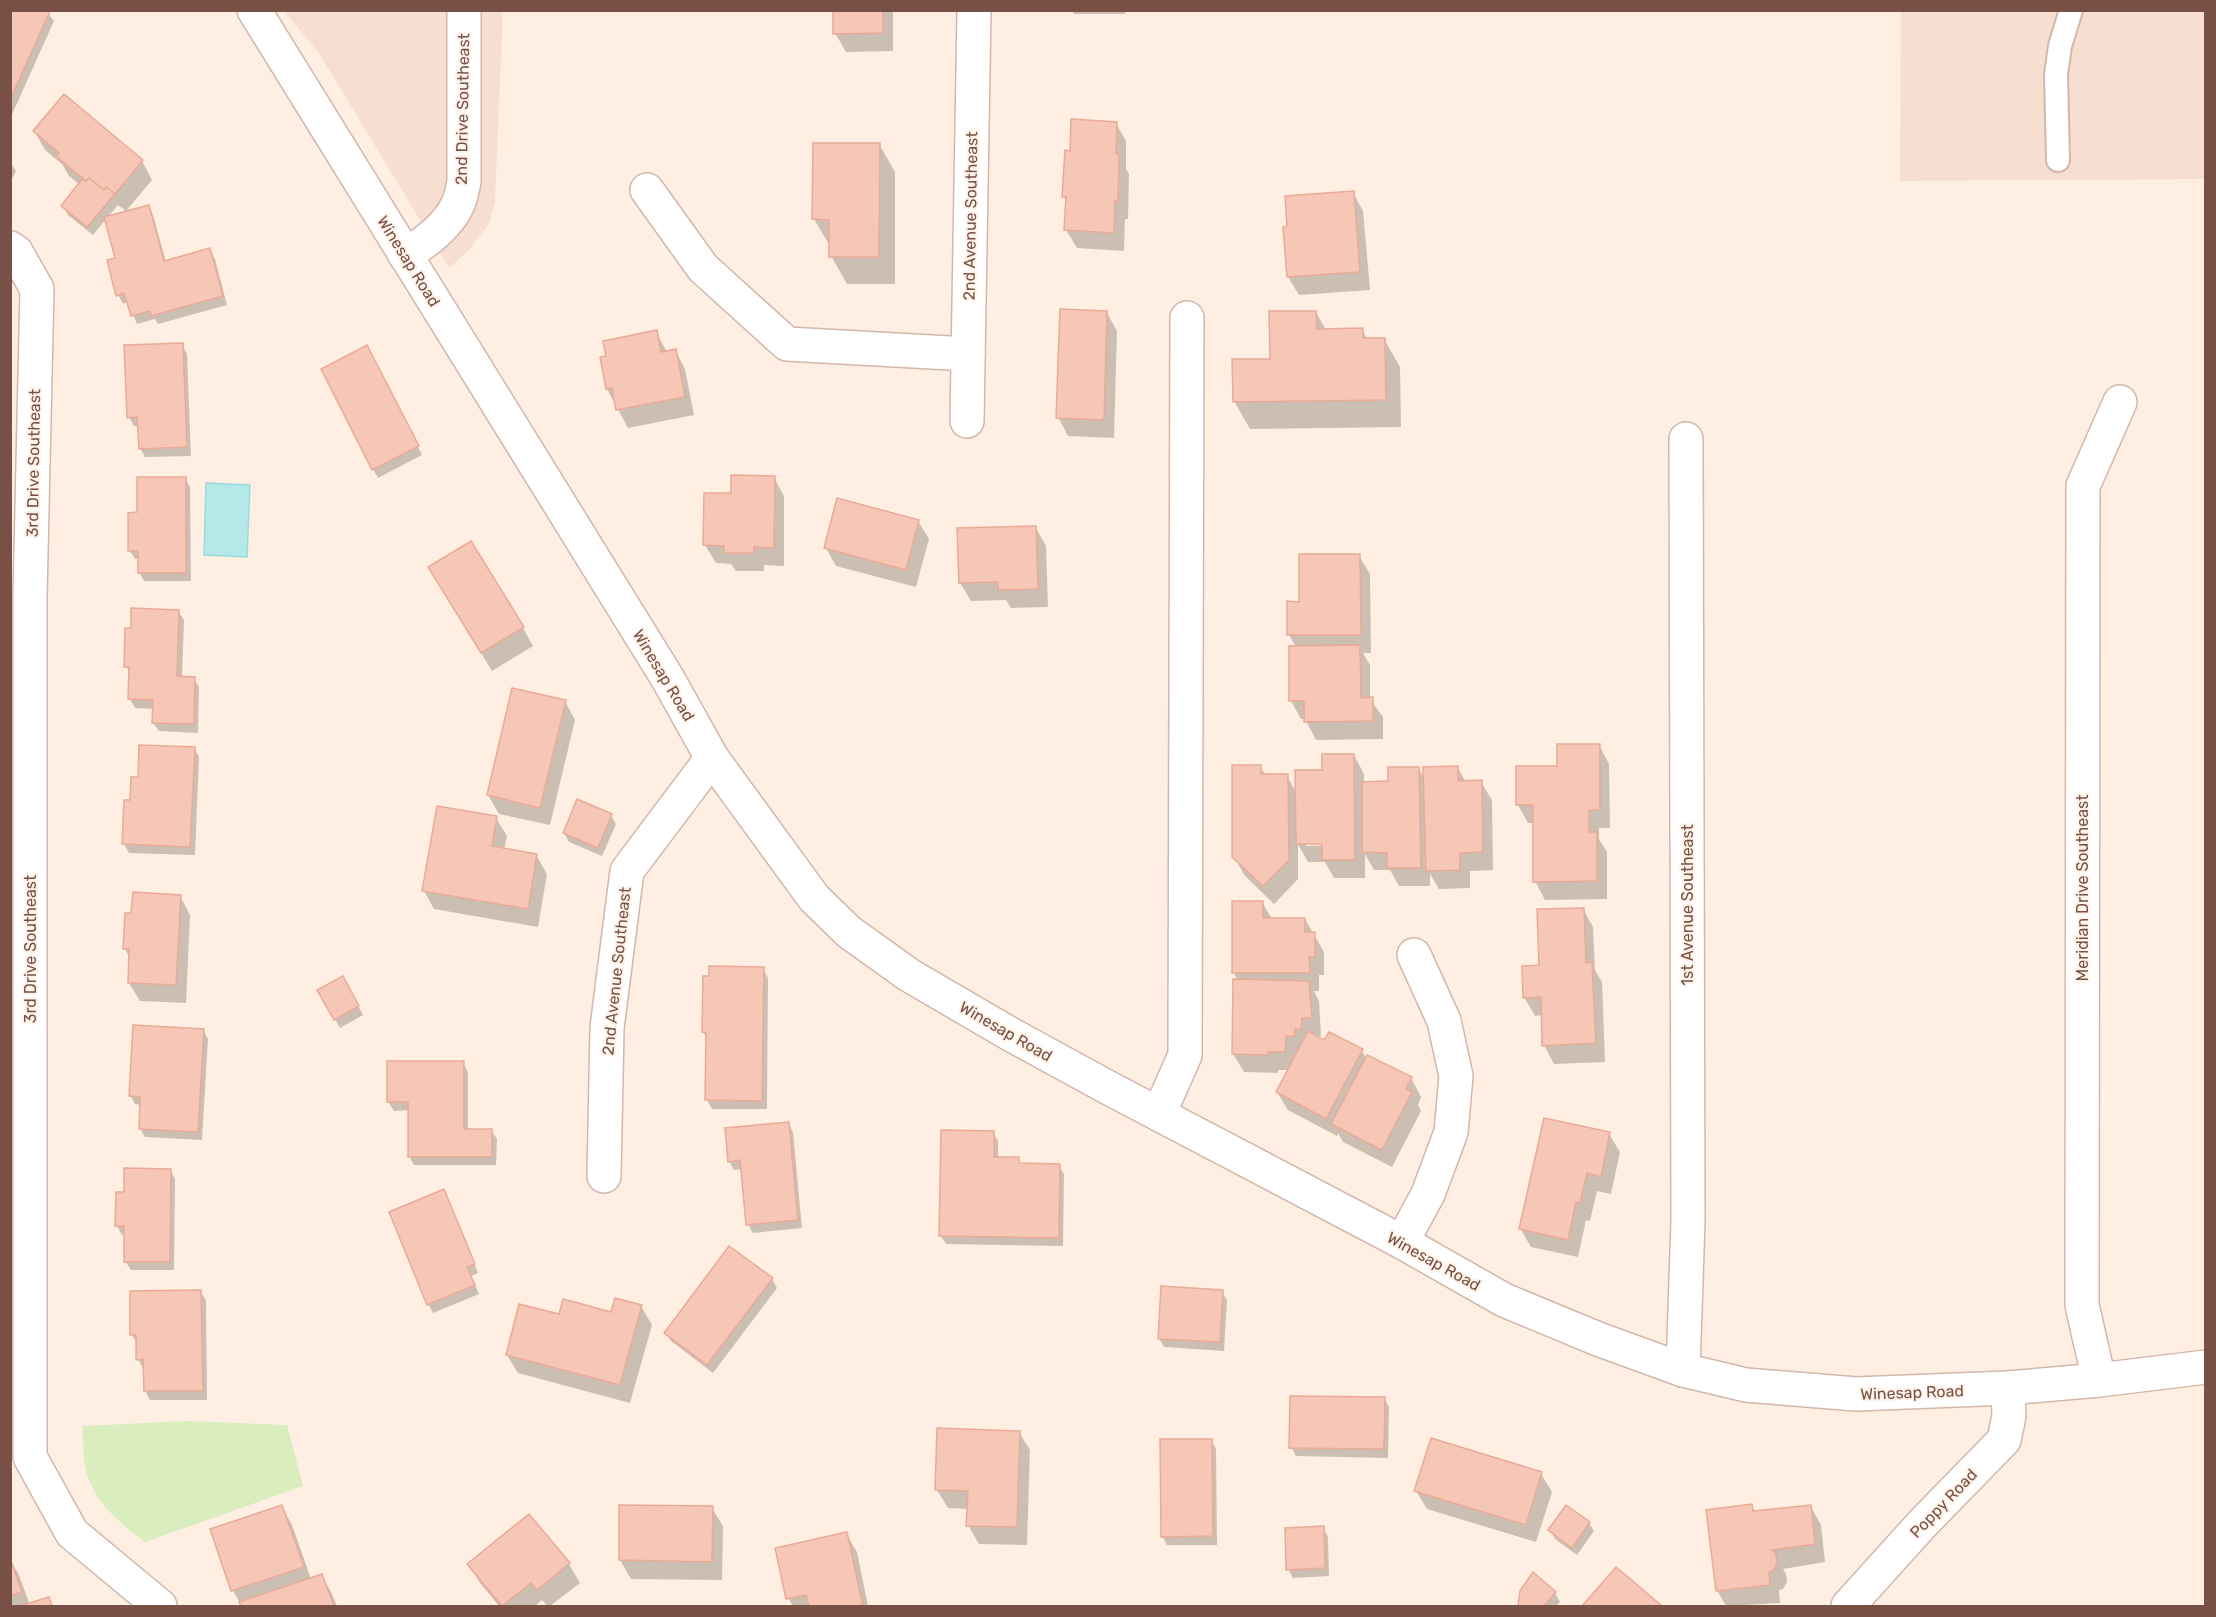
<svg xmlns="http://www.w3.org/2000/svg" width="2216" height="1617" viewBox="0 0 2216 1617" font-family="Rubik,sans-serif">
  <rect width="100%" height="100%" fill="#feefe2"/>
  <g fill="#f6dfd0">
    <polygon points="284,11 503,11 495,201 489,224 467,252 449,268 319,53"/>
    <polygon points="1901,11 2205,11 2205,179 1900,181"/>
  </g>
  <path fill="#d9edbf" d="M187,1421L287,1425L303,1486L145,1542C121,1524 96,1504 87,1474C82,1460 84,1441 82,1426Z"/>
  <polygon fill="#b5e9e9" stroke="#9adcdc" stroke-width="1.5" points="206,483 250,485 247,557 204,555"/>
  <g fill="#0003" fill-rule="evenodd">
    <polygon points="10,10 46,10 54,21 10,119"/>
    <polygon points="835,10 893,10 893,51 846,52 835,33"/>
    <polygon points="1072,10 1125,10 1125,14 1074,14"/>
    <polygon points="1116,123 1126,141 1126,169 1129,174 1128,219 1125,219 1124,251 1077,248 1066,230 1067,203 1064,197 1071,153"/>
    <polygon points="35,132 142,161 152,180 126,211 118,205 107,218 148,206 153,215 166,262 209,250 215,259 227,305 158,324 155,319 137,324 128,302 123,304 118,295 117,259 106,219 93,235 68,215 63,206 80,185 69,176 62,164 45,150"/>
    <polygon points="879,144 895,172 895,284 847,284 831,256 830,246 814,219"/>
    <polygon points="10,162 16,171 10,183"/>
    <polygon points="1353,193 1363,211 1370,290 1299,295 1288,277"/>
    <polygon points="1316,312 1326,330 1362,330 1368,340 1384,339 1400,367 1401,427 1250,429 1234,401"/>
    <polygon points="1107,313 1117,331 1114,438 1068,436 1058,417"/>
    <polygon points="656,332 667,352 675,350 685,369 694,415 628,428 607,389 607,357"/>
    <polygon points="182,345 187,354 191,456 145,457 140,448 139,426 134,426 129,417"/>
    <polygon points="372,355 422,455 378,478 373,469"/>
    <polygon points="185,478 190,487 191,581 144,581 139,572 139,559 135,559 130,551 139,514"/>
    <polygon points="774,478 784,496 784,566 764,565 764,571 736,571 731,564 716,563 705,545 733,495"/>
    <polygon points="918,521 929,539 916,587 836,566 826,548"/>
    <polygon points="1036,528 1046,546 1048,607 1011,608 1006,600 971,601 960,583"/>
    <polygon points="1359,556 1370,574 1371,653 1363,653 1370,665 1370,699 1383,717 1383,739 1316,740 1305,719 1301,719 1291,701 1296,647 1289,635 1301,603"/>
    <polygon points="440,586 523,628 533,646 492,671"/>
    <polygon points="178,611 184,620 182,678 194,679 199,687 198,733 159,731 153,723 154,709 135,708 130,699 131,675 126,666"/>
    <polygon points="565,701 575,720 550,825 499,814 488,795"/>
    <polygon points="1599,745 1609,764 1610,828 1599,828 1599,839 1607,852 1607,899 1545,900 1535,881 1534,823 1528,823 1518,805 1559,768"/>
    <polygon points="194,748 199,757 195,855 129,853 124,844 132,801 139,779"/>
    <path d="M1354,755L1364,774V783L1390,782L1419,769L1425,780L1457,767L1466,782H1481L1492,800L1493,870L1470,871V888L1439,889L1430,874V886H1399L1390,870H1374L1365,854V878H1334L1325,862H1308L1298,844V879L1274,904L1245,876L1234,857L1260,766L1266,776H1287L1297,794L1323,771ZM1330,842V845L1306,846V843Z"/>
    <polygon points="611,815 616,824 602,856 569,842 564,833"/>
    <polygon points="496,818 507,836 504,850 536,855 547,874 538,927 434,909 424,891"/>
    <polygon points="180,896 190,915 186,1003 140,1001 129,983 130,959 125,949 133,915"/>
    <polygon points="1262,902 1272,919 1305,919 1324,952 1324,975 1319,975 1319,991 1314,991 1319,1001 1321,1036 1315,1036 1325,1042 1362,1051 1366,1058 1411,1078 1421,1097 1418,1105 1421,1111 1392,1167 1343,1142 1338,1133 1337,1136 1288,1110 1277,1092 1289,1070 1278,1070 1278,1073 1244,1072 1233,1054 1238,981 1234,973"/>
    <polygon points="1583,909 1593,927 1595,970 1602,982 1605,1062 1554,1064 1544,1045 1543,1015 1535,1016 1524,997"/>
    <polygon points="763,969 768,978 767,1109 712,1109 707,1100 707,1038 703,1031 711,978"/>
    <polygon points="343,978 363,1015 340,1028 319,991"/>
    <polygon points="203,1030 208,1039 202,1140 145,1137 140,1128 141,1105 135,1104 130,1095"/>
    <polygon points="463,1063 468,1072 468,1130 491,1130 497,1139 496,1165 414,1165 409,1156 410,1110 394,1111 388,1102"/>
    <polygon points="788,1123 793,1132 802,1228 753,1233 748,1224 742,1169 734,1170 729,1161"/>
    <polygon points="993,1132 998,1141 998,1158 1018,1159 1021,1165 1059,1166 1064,1174 1063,1246 946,1244 940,1235"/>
    <polygon points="1609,1134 1620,1152 1611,1194 1597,1191 1590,1221 1586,1220 1578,1257 1531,1247 1520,1228"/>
    <polygon points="170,1170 175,1179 174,1270 131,1270 125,1261 126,1234 122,1235 117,1226 125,1193"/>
    <polygon points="444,1191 478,1273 471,1276 479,1294 433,1313 428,1304"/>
    <polygon points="772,1279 777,1288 713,1373 671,1341 666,1333"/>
    <polygon points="200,1291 206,1300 207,1400 150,1400 145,1391 145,1368 143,1368 138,1359 137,1344 132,1335"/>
    <polygon points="1222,1292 1227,1300 1224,1351 1164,1347 1159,1338"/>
    <polygon points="641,1306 652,1325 630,1403 518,1373 507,1355 560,1316 612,1314"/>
    <polygon points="1384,1398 1389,1407 1388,1458 1296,1456 1291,1447"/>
    <polygon points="1019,1432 1030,1450 1027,1545 979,1544 968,1525 968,1509 948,1508 937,1490"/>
    <polygon points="1211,1440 1216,1449 1217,1545 1167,1545 1162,1536"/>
    <polygon points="1541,1474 1552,1492 1536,1542 1427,1509 1416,1491"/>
    <polygon points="1751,1505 1755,1512 1811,1507 1821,1525 1825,1562 1783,1569 1786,1574 1787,1582 1783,1589 1779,1590 1780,1603 1726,1606 1717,1590"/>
    <polygon points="282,1507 292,1525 311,1579 322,1575 332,1594 337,1606 242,1606 233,1591 212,1530"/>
    <polygon points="621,1507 712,1508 723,1526 722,1580 631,1579 620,1560"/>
    <polygon points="529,1516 569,1564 580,1583 550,1606 548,1606 542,1600 535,1606 499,1606 480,1583 469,1564"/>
    <polygon points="1589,1523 1594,1531 1577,1555 1555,1539 1550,1530"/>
    <polygon points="1323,1528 1328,1537 1329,1576 1293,1578 1288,1569"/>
    <polygon points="846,1534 857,1552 868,1606 793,1606 788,1598"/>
    <polygon points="10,1560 19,1575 30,1605 48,1599 52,1606 10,1606"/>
    <polygon points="1616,1569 1660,1606 1584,1606"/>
    <polygon points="1533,1574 1555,1593 1560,1602 1556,1606 1519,1606 1521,1591"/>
  </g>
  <g fill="#f6c7b7" stroke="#eaaa96" stroke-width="1.5">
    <polygon points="10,10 50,11 10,100"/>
    <polygon points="833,10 883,10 883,33 833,34"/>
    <polygon points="64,94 143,160 115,194 106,187 104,190 89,178 86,181 57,157 59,153 33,131"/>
    <polygon points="1071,119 1117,122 1116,154 1119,154 1118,201 1115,201 1114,233 1064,230 1066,197 1062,197 1065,150 1070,151"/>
    <polygon points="813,143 880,143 879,257 829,257 829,220 812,219"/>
    <polygon points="89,178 104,190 106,187 115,194 87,227 61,206 82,179 86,181"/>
    <polygon points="1354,191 1360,272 1287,277 1283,227 1287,226 1285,196"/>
    <polygon points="149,205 164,261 210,248 223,296 151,316 150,311 131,316 124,293 116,296 107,260 115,258 104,217"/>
    <polygon points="1060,309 1107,311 1104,420 1056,418"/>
    <polygon points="1269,311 1316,311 1317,329 1363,328 1363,338 1385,338 1386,400 1233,402 1232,359 1270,359"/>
    <polygon points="657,330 661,352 676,349 685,397 616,410 612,388 606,389 600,357 606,356 603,341"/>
    <polygon points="183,343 187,447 139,449 137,417 127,418 124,345"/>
    <polygon points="367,345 419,446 372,470 321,369"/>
    <polygon points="731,475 775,476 774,548 754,547 754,553 724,553 724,546 703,545 704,493 731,493"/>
    <polygon points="137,477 186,477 186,573 138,573 138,551 128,551 128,513 137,512"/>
    <polygon points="837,498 919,520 906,570 824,548"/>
    <polygon points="1036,526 1038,589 998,590 998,582 959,583 957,528"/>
    <polygon points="471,541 524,627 481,653 428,567"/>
    <polygon points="1299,554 1360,554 1361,635 1287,635 1287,601 1299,602"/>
    <polygon points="131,608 179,610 177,676 195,677 194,724 152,723 153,700 128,699 129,667 124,667 125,628 131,628"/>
    <polygon points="1360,645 1361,698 1373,697 1373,721 1304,722 1304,701 1289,701 1289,646"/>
    <polygon points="512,688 566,700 540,808 487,795"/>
    <polygon points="1557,744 1600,744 1600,810 1589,810 1589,832 1597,832 1597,881 1533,882 1533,805 1516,805 1516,766 1557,766"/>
    <polygon points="139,745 195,747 190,847 122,844 124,800 130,800 131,777 138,777"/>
    <polygon points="1322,754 1354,754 1355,860 1322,860 1322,844 1296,844 1295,770 1322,770"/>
    <polygon points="1232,765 1261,765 1261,774 1288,774 1289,860 1263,886 1232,857"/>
    <polygon points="1458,766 1458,781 1482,780 1483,852 1460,853 1460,870 1426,871 1423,767"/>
    <polygon points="1388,767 1419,767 1421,868 1387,868 1387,853 1362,852 1362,782 1388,781"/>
    <polygon points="577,799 612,814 598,848 563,833"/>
    <polygon points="437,806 497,816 492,846 537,854 528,909 422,891"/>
    <polygon points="133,892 181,895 176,985 128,983 129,949 123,949 125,913 131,913"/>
    <polygon points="1232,901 1263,901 1263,918 1305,918 1305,932 1315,932 1315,957 1309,957 1310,973 1232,973"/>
    <polygon points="1584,908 1586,963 1592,962 1596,1043 1542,1046 1541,997 1523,998 1522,966 1539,965 1537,909"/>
    <polygon points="709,966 764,967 762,1101 705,1100 706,1033 702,1032 703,976 709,976"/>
    <polygon points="343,976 359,1006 334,1020 317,990"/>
    <polygon points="1233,979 1309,981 1312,1018 1302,1018 1301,1030 1295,1029 1295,1036 1286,1036 1285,1052 1268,1052 1268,1055 1232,1054"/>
    <polygon points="133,1025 204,1029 198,1132 139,1129 140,1097 129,1096"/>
    <polygon points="1308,1031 1324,1040 1329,1032 1363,1049 1326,1119 1276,1092"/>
    <polygon points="1367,1055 1412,1077 1406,1089 1412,1092 1382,1150 1331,1124"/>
    <polygon points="387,1061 464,1061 464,1129 492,1129 492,1157 408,1157 408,1102 387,1102"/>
    <polygon points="1544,1118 1610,1132 1601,1177 1587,1173 1580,1203 1576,1202 1568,1240 1519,1229"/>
    <polygon points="789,1122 798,1220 746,1225 740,1160 728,1162 725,1128"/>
    <polygon points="941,1130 994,1131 994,1157 1019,1157 1019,1163 1060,1164 1059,1238 939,1236"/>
    <polygon points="124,1168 171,1169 170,1262 124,1262 124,1226 115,1226 116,1192 124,1192"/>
    <polygon points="444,1189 475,1264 467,1267 475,1285 427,1305 389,1212"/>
    <polygon points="729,1246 773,1278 707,1365 664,1333"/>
    <polygon points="1161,1286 1223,1290 1220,1342 1158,1339"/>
    <polygon points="201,1290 203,1391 144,1391 143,1359 136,1360 136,1335 130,1335 130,1291"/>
    <polygon points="615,1298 642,1305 620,1385 506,1355 519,1304 559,1314 563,1299 611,1312"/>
    <polygon points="1290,1396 1385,1397 1384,1449 1289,1448"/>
    <polygon points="937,1428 1020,1431 1017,1527 966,1526 968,1491 935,1490"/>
    <polygon points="1431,1438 1542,1472 1526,1525 1414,1491"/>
    <polygon points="1160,1439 1212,1439 1213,1536 1161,1537"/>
    <polygon points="1752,1504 1753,1511 1811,1505 1815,1544 1772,1550 1776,1554 1777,1563 1773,1571 1769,1572 1770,1585 1716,1591 1706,1510"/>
    <polygon points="282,1505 304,1567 231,1591 210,1529"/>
    <polygon points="619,1505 713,1506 712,1562 619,1560"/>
    <polygon points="1566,1505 1590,1522 1572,1548 1548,1530"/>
    <polygon points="529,1514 570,1563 537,1590 531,1583 502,1606 467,1564"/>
    <polygon points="1324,1526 1325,1568 1286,1570 1285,1528"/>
    <polygon points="847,1532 863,1606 809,1606 806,1595 786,1599 775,1548"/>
    <polygon points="10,1558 22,1592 10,1596"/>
    <polygon points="1616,1567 1662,1606 1582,1606"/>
    <polygon points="1533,1572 1556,1592 1544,1606 1518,1606 1520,1591"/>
    <polygon points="322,1574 334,1606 241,1606 239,1602"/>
    <polygon points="49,1597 52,1606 20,1606"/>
  </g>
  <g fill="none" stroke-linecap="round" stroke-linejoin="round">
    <defs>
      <polyline id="service" points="2058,160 2056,75 2060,46 2071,10"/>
      <g id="minor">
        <polyline points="647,190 703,268 787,344 968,354"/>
        <polyline points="10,248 16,252 37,289 30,596 30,1457 72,1533 160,1606"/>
        <path d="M405,255C425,243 447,227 457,206C461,199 462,190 464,182V10"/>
        <polyline points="967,421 974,10"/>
        <polyline points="1159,1114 1185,1055 1187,318"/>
        <polyline points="604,1176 607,1028 627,871 712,758"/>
        <polyline points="1402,1242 1428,1194 1451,1132 1456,1076 1444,1021 1414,955"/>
        <polyline points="1683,1370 1688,1221 1686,439"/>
        <polyline points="2099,1380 2082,1305 2083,486 2120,402"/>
        <polyline points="1848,1606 1923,1523 2004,1440 2009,1416 2008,1388"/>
      </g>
      <polyline id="tertiary" points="254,10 668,679 712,758 814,898 849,932 909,975 1010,1034 1107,1087 1402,1242 1504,1300 1598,1339 1683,1370 1746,1385 1856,1394 2008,1388 2099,1380 2206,1367"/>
    </defs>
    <use href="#service" stroke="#d2b7aa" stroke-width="26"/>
    <use href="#minor" stroke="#d2b7aa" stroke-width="36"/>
    <use href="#tertiary" stroke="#d2b7aa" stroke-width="36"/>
    <use href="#service" stroke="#fff" stroke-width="22"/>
    <use href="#minor" stroke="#fff" stroke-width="33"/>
    <use href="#tertiary" stroke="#fff" stroke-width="33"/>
  </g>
  <g text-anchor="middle" stroke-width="4.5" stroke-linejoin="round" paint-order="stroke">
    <g font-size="16" fill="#785046" stroke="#fff4ea">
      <text transform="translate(462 109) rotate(-89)" y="6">2nd Drive Southeast</text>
      <text transform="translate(970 216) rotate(-89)" y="6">2nd Avenue Southeast</text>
      <text transform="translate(409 261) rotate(58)" y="6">Winesap Road</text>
      <text transform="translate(33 463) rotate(-89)" y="6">3rd Drive Southeast</text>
      <text transform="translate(664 675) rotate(59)" y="6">Winesap Road</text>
      <text transform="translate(2082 888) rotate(-90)" y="6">Meridian Drive Southeast</text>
      <text transform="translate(1687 905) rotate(-90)" y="6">1st Avenue Southeast</text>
      <text transform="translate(30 949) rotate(-90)" y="6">3rd Drive Southeast</text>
      <text transform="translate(616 971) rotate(-84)" y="6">2nd Avenue Southeast</text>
      <text transform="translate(1006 1031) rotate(30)" y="6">Winesap Road</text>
      <text transform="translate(1434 1261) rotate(29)" y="6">Winesap Road</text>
      <text transform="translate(1912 1392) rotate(-2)" y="6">Winesap Road</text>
      <text transform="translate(1943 1503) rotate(-46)" y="6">Poppy Road</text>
    </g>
  </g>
  <rect width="2216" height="1617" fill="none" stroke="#785046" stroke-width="24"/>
</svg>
